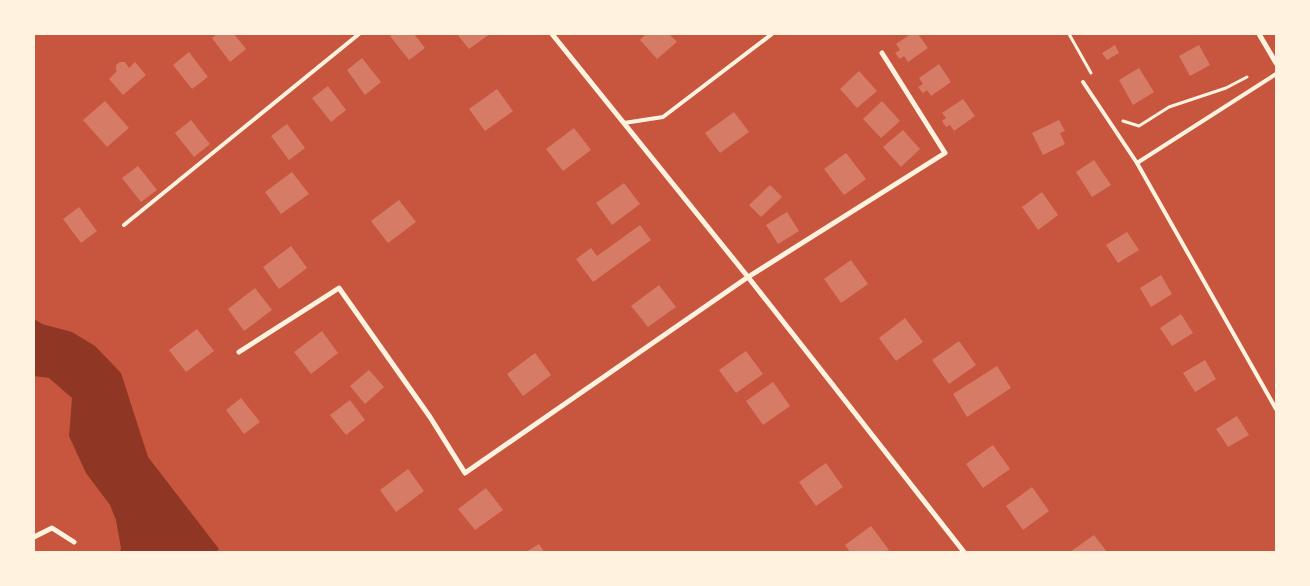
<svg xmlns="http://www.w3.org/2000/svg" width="1310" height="586" viewBox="0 0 1310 586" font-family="'IBM Plex Serif',serif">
  <rect width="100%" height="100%" fill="#c8553d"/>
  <polygon fill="#8f3625" points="34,319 42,324 72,332 95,346 121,373 148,457 219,549 216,552 120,552 121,548 116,520 110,505 86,473 69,436 72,398 49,378 34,376"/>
  <g fill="#d67c66">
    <polygon points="217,34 234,34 246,49 230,62 212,38"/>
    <polygon points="394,34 414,34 425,48 409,60 390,36"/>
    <polygon points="457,34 490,34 469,49"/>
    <polygon points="646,34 669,34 677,42 657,59 640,40"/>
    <polygon points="911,34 918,34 928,48 908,62 904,56 900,59 895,53 900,50 896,44"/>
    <polygon points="1115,45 1119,53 1107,60 1102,53"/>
    <polygon points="1199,45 1210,65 1190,76 1179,56"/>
    <polygon points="189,52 208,77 192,89 173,65"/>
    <polygon points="362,58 381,82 365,95 347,70"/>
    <polygon points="120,62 125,62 129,68 135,62 146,75 123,95 109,79 117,71 116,70 116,65"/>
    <polygon points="939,64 951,82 931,96 927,90 923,93 918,87 923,84 919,78"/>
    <polygon points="1139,68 1154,92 1133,105 1119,80"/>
    <polygon points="859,71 877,91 857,108 840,89"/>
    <polygon points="328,86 346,110 331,122 312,98"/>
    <polygon points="497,89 513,111 485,131 469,109"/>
    <polygon points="963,99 975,116 954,131 950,125 946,127 942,121 946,118 942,113"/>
    <polygon points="105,101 129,128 107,147 83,120"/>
    <polygon points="882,101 900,121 881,138 863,119"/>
    <polygon points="734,112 749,132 720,153 705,133"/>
    <polygon points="191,120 210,144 194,157 175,133"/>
    <polygon points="1059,120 1065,131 1060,133 1065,144 1043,155 1032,133"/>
    <polygon points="287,124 305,148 289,160 271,136"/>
    <polygon points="574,128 591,150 563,171 546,149"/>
    <polygon points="903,130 920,149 901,167 883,147"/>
    <polygon points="846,153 866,179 844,195 824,169"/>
    <polygon points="1094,160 1111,185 1092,197 1076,172"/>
    <polygon points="138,166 157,190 141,202 122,178"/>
    <polygon points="292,172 309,194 281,214 265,192"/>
    <polygon points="624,183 640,204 612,225 596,203"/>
    <polygon points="770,185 782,197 761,217 749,205"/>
    <polygon points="1042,192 1058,215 1038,230 1022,207"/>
    <polygon points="399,200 416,222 388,243 371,221"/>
    <polygon points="79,207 97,231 81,243 63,219"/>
    <polygon points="787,212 799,231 778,244 766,225"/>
    <polygon points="640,225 651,240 593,282 576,259 591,248 597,256"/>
    <polygon points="1127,232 1139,250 1118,263 1106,245"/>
    <polygon points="291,246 307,268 279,289 263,267"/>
    <polygon points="851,260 868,284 841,303 824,279"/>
    <polygon points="1161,275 1172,294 1151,307 1140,288"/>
    <polygon points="659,285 676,307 648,327 631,306"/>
    <polygon points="255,288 272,310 244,331 228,309"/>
    <polygon points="1181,314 1193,333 1172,346 1160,328"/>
    <polygon points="905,318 923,342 896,361 879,338"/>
    <polygon points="197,329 214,351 186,372 169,350"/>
    <polygon points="322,331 338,353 311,374 294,352"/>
    <polygon points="959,341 976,365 949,384 932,360"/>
    <polygon points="746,351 763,374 736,393 719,370"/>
    <polygon points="535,353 551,375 523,396 507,374"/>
    <polygon points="1205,360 1216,379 1195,392 1183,373"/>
    <polygon points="997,366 1011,388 967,417 953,394"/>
    <polygon points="369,370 384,387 365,404 350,386"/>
    <polygon points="773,382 790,406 763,425 746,401"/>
    <polygon points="241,398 260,422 244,434 226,410"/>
    <polygon points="350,400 365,420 346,435 330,415"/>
    <polygon points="1237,416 1249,435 1228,447 1216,429"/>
    <polygon points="993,445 1010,469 983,488 966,464"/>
    <polygon points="826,463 843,487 816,506 799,482"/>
    <polygon points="408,469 424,491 396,512 380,490"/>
    <polygon points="1032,487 1049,511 1023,530 1006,506"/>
    <polygon points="486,488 503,510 475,530 458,509"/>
    <polygon points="871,526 889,550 885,552 850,552 845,545"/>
    <polygon points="1094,535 1107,552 1070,552"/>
    <polygon points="539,544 544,552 526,552"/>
  </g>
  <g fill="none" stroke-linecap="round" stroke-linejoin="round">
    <g stroke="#fff3e0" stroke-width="3">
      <polyline points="1069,34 1091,73"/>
      <polyline points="1123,121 1139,126 1169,107 1226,88 1247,77"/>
    </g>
    <g stroke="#fff3e0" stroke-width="4">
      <polyline points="1276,74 1137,163 1276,409"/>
      <polyline points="1083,82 1137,163"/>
      <polyline points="624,123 663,117 772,34"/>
      <polyline points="124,225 359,34"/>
    </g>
    <g stroke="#fff3e0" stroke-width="5">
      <polyline points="552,34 748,277 964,552"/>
      <polyline points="1259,34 1276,63"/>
      <polyline points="239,352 339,288 430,417 465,473 748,277 945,153 882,53"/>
      <polyline points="34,537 52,528 74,542"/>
    </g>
  </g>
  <rect width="1310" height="586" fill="none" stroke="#fff3e0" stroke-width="70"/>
</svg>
